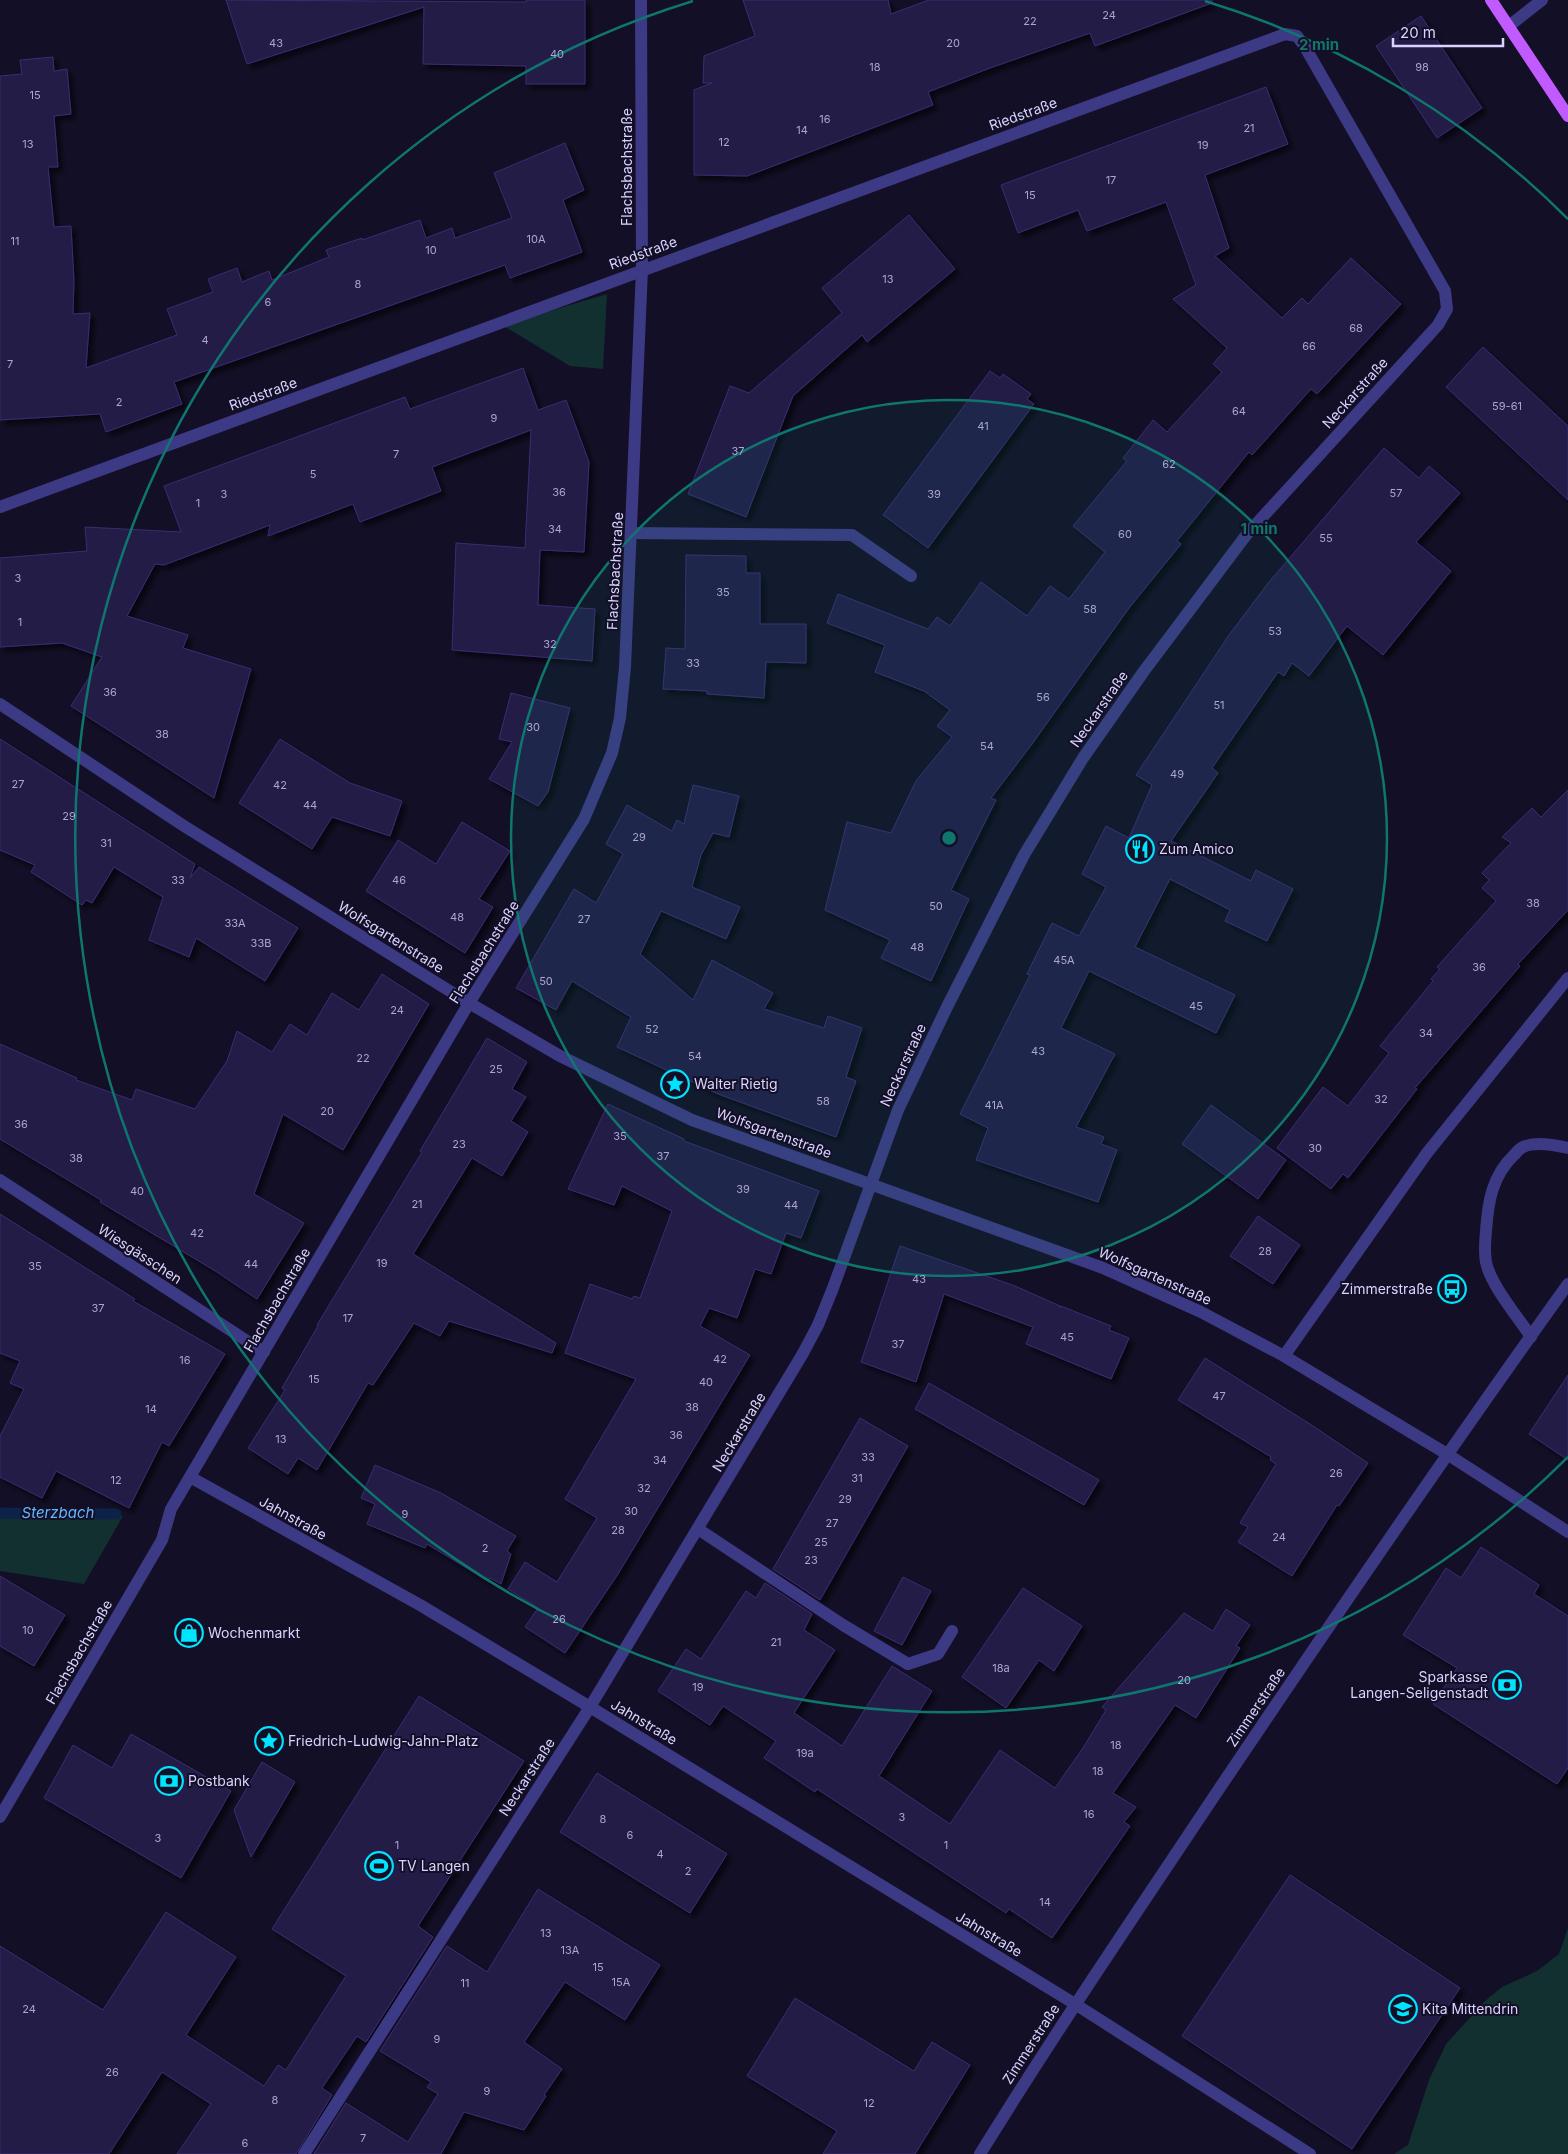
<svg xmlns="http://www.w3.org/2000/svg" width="1568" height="2154" viewBox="0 0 1568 2154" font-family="Inter,sans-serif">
  <defs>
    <filter id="shadow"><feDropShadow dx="4.5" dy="4.5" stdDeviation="2.5" flood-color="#0009"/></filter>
  </defs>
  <rect width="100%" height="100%" fill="#130f26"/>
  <g fill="#12302f">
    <polygon points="607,294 603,369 570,366 502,325"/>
    <polygon points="123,1516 84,1584 0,1571 0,1518"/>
    <polygon points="1568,1928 1568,2154 1394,2154 1408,2145 1429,2080 1446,2044 1485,2001 1502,1987 1537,1971 1559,1954"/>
  </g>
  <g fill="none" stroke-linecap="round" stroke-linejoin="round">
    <polyline stroke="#0c2248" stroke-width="11" points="0,1513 116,1514"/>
  </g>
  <g fill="#241b47" stroke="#3b2d73" filter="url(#shadow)">
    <polygon points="226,0 526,2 526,0 585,0 585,84 526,84 526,66 423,64 424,7 247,64"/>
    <polygon points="743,0 888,0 891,14 929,0 1212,0 1212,3 1095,46 1090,33 990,68 928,92 933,105 747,176 694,175 694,90 712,83 703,83 704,56 755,36"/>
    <polygon points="1421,16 1482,108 1437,138 1376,46"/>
    <polygon points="53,57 54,71 67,69 71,114 54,116 58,167 48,167 54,227 71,226 74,280 73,314 90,313 86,368 177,335 167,309 213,292 208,279 237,268 242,282 269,271 272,280 329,257 326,250 362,238 362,240 420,220 426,238 452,228 455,238 512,218 494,173 565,143 584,190 563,200 582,252 510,278 505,265 174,382 182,404 106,432 100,414 0,420 0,76 22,74 20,60"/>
    <polygon points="1266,87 1288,144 1205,175 1229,248 1215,256 1282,318 1302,298 1308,304 1351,258 1401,304 1317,394 1311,389 1252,455 1249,452 1177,541 1181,544 1129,608 1032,744 991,798 996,800 951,890 969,899 931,981 881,958 890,940 825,910 847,822 891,833 916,781 952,737 937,726 950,710 924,691 875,672 885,645 827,623 838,594 928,629 937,617 950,626 981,582 1027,616 1050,586 1069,599 1105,552 1073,526 1127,461 1123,458 1153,420 1167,432 1222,372 1213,364 1227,348 1173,299 1196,285 1166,202 1087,231 1078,210 1018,233 1001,185"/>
    <polygon points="909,215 955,269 867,342 862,335 793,396 746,517 688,494 730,386 749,393 842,313 822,288"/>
    <polygon points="1483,347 1568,426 1568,500 1446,387"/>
    <polygon points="523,368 538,410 566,400 589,462 584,552 540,550 538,605 595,609 592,661 452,650 456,543 525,548 531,430 432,467 441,491 360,522 353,504 268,536 270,525 164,565 155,564 127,616 188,635 183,648 251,669 214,798 71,706 102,657 62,643 0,647 0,558 87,551 85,527 181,532 164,486 405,397 410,409"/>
    <polygon points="990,371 1000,378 1003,374 1031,394 1027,399 1034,404 928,548 883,515"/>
    <polygon points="1384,448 1419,478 1429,466 1460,493 1416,542 1451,571 1383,655 1347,626 1309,676 1292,663 1284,676 1278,672 1212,768 1218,773 1171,841 1251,881 1256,870 1293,889 1267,941 1225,921 1230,910 1170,879 1135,947 1235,995 1216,1033 1089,971 1061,1028 1115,1054 1076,1127 1104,1137 1101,1144 1117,1150 1098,1202 976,1160 988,1128 960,1114 1030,975 1027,974 1052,923 1079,936 1106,887 1082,874 1106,826 1129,838 1152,785 1136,775 1229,635 1269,582"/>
    <polygon points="686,555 746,556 746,573 760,573 760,624 806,624 806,663 766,662 764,698 707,694 707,691 663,689 666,648 685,649"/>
    <polygon points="511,693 570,708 548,792 538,806 489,779 512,742 499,739"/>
    <polygon points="0,739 195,864 190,878 199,867 298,928 265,981 196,938 189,957 149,940 163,897 114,867 92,903 86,900 82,905 31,872 35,865 0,850"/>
    <polygon points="280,739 350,783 402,801 390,836 332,817 312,849 239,803"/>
    <polygon points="693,785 739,796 729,837 713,833 701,855 692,887 740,907 726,939 661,911 640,954 693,1000 712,960 773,993 764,1009 824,1028 828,1016 862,1028 846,1077 856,1081 836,1137 718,1094 617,1047 631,1017 572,981 556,1010 516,988 574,889 596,903 623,854 606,844 627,805 672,831 677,820 684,824"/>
    <polygon points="1568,790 1568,910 1518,964 1520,966 1415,1088 1417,1089 1348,1178 1343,1174 1331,1189 1277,1148 1323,1087 1348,1106 1389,1053 1380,1046 1433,981 1431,979 1440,969 1437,967 1496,901 1482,888 1489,880 1482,873 1511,843 1502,837 1532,808 1541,817"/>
    <polygon points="462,822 510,851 479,899 493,907 465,953 366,891 398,840 436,864"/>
    <polygon points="382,974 429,1004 343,1150 283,1114 254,1194 304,1223 257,1299 217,1272 100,1202 101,1200 0,1139 0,1044 77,1078 76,1080 132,1100 136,1089 195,1109 227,1061 237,1031 272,1052 290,1024 307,1035 332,993 359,1010"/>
    <polygon points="487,1038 527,1062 512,1089 526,1097 511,1121 528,1132 502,1176 472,1158 413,1254 556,1343 552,1353 449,1321 440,1336 414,1323 373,1385 368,1383 317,1470 298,1458 288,1474 248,1448 285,1390 282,1388 318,1326 317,1325 422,1152 420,1151"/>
    <polygon points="608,1104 684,1139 684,1141 819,1191 801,1238 786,1233 771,1274 755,1269 737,1318 709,1308 700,1326 750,1355 618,1574 565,1653 525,1627 538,1608 508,1589 525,1562 557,1582 597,1518 565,1499 636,1379 565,1353 590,1284 632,1299 634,1296 640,1298 672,1211 622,1186 614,1205 568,1189"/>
    <polygon points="1211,1105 1286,1160 1258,1199 1182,1144"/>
    <polygon points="0,1214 135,1299 133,1301 225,1354 169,1446 162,1442 129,1508 56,1471 42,1498 0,1477 0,1436 24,1389 10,1383 20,1361 0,1353"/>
    <polygon points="1258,1216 1300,1245 1273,1284 1230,1256"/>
    <polygon points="900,1246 1015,1286 1060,1306 1060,1308 1061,1306 1111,1326 1109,1330 1129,1338 1111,1379 1026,1344 1033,1327 944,1294 916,1382 861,1362"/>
    <polygon points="1205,1358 1310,1424 1368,1463 1339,1506 1337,1505 1292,1576 1238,1542 1248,1527 1240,1523 1276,1464 1270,1460 1271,1457 1178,1400"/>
    <polygon points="1568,1375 1568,1460 1529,1434"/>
    <polygon points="929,1383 1099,1480 1084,1505 915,1409"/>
    <polygon points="860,1418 908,1446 820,1600 773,1569"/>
    <polygon points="375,1465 441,1493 516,1536 507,1551 511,1554 501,1584 490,1578 488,1581 427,1544 425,1548 367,1524 375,1504 361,1498"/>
    <polygon points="1481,1547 1539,1585 1534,1594 1568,1616 1568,1768 1557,1784 1433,1704 1457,1668 1403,1635 1446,1568 1461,1578"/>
    <polygon points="0,1576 65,1615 34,1666 0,1646"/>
    <polygon points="903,1577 931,1591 902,1645 874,1631"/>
    <polygon points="765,1583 812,1614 804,1630 835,1650 794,1713 842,1746 892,1666 932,1691 879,1776 950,1824 1000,1750 1055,1788 1083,1748 1106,1710 1102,1707 1184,1613 1213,1631 1226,1609 1250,1625 1236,1646 1240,1648 1196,1718 1175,1705 1113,1793 1136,1807 1124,1822 1130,1826 1052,1938 1009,1909 1006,1913 817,1789 815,1792 764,1758 776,1741 723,1706 710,1725 658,1691 686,1649 701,1659 746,1591 756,1598"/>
    <polygon points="1023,1588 1082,1626 1054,1671 1039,1660 1006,1708 962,1677"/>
    <polygon points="419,1696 524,1761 418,1926 433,1937 366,2042 357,2036 322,2088 332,2095 296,2154 177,2154 211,2104 162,2072 109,2154 0,2154 0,1946 103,2010 166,1912 236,1957 186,2035 264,2086 278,2065 286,2070 346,1976 272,1929"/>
    <polygon points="131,1734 231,1791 181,1878 44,1798 73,1745 112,1768"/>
    <polygon points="262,1762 295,1782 251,1857 234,1810"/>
    <polygon points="597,1773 727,1854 690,1913 560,1832"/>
    <polygon points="1290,1875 1460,1988 1352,2149 1182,2036"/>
    <polygon points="538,1889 660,1965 625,2020 565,1982 524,2042 562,2069 544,2095 546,2096 524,2130 464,2112 441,2154 314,2154 346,2103 408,2142 438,2094 427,2087 431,2082 380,2051 447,1946 487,1972"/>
    <polygon points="795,1998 914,2071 932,2042 970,2065 915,2154 823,2154 837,2131 747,2076"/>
  </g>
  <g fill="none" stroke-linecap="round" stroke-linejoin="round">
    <g stroke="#3d3a85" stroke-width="12">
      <polyline points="1509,26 1542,0"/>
      <polyline points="0,507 1285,34 1297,36 1305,47 1445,291 1447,309 1438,325 1247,534 1144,671 1083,758 1024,855 946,1009 898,1110 833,1288 818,1325 802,1355 590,1707 304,2154"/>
      <polyline points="631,533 852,535 911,576"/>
      <polyline points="0,704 184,826 469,1003 560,1056 692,1120 1103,1268 1201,1312 1284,1356 1447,1454 1568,1532"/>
      <polyline points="0,1180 264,1352"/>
      <path d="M1531,1337C1518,1317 1490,1284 1486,1262C1484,1251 1485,1241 1486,1231C1488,1202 1492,1176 1514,1155C1517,1152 1520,1148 1523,1147C1536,1141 1555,1145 1568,1148"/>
      <polyline points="1284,1356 1427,1153 1568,978"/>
      <polyline points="190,1477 420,1605 590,1707 1075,2004 1310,2154"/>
      <polyline points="698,1529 843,1625 908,1664 938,1654 952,1631"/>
      <polyline points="0,1817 162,1540 171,1509 469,1003 584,819 612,753 620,718 625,667 642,269 641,0"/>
      <path d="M980,2154C1056,2031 1137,1912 1217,1792C1332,1621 1448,1451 1568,1284"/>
    </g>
    <polyline stroke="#c25bff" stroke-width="12" points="1491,0 1568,116"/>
  </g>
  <circle cx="949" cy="838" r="438" fill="#0f766e" fill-opacity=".12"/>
  <g fill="none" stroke="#0f766e" stroke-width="2.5">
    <circle cx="949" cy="838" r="438"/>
    <path d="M1568 1457A875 875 0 1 1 693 1M1205 1A875 875 0 0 1 1568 219"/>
  </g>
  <defs>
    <symbol id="restaurant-ring" viewBox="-11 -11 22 22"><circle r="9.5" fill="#130f26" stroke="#00e5ff" stroke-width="1.5"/><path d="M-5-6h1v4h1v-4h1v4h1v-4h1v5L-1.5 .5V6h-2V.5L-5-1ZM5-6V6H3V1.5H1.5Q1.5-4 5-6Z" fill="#00e5ff"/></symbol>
    <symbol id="sight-ring" viewBox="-11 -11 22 22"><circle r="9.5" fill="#130f26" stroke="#00e5ff" stroke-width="1.5"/><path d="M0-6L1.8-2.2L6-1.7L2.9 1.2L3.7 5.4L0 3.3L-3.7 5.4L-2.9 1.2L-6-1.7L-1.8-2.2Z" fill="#00e5ff"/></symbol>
    <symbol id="bus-ring" viewBox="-11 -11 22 22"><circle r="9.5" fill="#130f26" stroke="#00e5ff" stroke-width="1.5"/><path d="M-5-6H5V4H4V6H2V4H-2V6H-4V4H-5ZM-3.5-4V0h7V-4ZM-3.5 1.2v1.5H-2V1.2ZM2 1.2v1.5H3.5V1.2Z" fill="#00e5ff"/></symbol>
    <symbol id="shop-ring" viewBox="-11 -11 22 22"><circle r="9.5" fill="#130f26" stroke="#00e5ff" stroke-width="1.5"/><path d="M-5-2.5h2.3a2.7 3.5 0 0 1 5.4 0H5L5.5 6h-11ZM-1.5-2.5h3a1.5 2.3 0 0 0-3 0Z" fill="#00e5ff"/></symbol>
    <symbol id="bank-ring" viewBox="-11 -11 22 22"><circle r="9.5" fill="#130f26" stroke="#00e5ff" stroke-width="1.5"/><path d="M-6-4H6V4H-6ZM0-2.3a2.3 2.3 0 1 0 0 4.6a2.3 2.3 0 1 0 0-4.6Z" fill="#00e5ff"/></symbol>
    <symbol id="stadium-ring" viewBox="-11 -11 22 22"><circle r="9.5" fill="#130f26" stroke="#00e5ff" stroke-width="1.5"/><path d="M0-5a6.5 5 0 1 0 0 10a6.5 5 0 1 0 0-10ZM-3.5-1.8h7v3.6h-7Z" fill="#00e5ff"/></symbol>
    <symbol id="school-ring" viewBox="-11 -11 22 22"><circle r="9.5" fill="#130f26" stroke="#00e5ff" stroke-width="1.5"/><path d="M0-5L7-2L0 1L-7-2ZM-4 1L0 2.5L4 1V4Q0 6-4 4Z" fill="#00e5ff"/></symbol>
  </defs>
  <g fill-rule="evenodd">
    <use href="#restaurant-ring" x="1124" y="833" width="32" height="32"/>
    <use href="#sight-ring" x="659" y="1068" width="32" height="32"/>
    <use href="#bus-ring" x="1436" y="1273" width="32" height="32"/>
    <use href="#shop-ring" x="173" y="1617" width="32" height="32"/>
    <use href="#bank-ring" x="1491" y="1669" width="32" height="32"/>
    <use href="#sight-ring" x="253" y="1725" width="32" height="32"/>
    <use href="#bank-ring" x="153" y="1765" width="32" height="32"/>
    <use href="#stadium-ring" x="363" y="1850" width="32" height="32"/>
    <use href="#school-ring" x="1387" y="1993" width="32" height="32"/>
  </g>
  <g text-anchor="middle" stroke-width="4" stroke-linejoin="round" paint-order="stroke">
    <g font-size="11" fill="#aca6d1">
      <text x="1109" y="19">24</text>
      <text x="1030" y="25">22</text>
      <text x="276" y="47">43</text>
      <text x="953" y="47">20</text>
      <text x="557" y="58">40</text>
      <text x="875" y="71">18</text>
      <text x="1422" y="71">98</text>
      <text x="35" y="99">15</text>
      <text x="825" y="123">16</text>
      <text x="1249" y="132">21</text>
      <text x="802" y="134">14</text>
      <text x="724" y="146">12</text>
      <text x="28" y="148">13</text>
      <text x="1203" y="149">19</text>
      <text x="1111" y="184">17</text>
      <text x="1030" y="199">15</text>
      <text x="536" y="243">10A</text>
      <text x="15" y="245">11</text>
      <text x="431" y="254">10</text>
      <text x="888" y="283">13</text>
      <text x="358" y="288">8</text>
      <text x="268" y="306">6</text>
      <text x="1356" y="332">68</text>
      <text x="205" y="344">4</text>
      <text x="1309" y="350">66</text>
      <text x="10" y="368">7</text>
      <text x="119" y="406">2</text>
      <text x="1507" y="410">59-61</text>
      <text x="1239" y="415">64</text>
      <text x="494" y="422">9</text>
      <text x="983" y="430">41</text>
      <text x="738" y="455">37</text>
      <text x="396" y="458">7</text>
      <text x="1169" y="468">62</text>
      <text x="313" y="478">5</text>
      <text x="559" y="496">36</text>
      <text x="1396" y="497">57</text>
      <text x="224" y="498">3</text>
      <text x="934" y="498">39</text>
      <text x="198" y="507">1</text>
      <text x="555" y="533">34</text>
      <text x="1125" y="538">60</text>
      <text x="1326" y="542">55</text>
      <text x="18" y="582">3</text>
      <text x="723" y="596">35</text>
      <text x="1090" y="613">58</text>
      <text x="20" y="626">1</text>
      <text x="1275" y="635">53</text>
      <text x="550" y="648">32</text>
      <text x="693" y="667">33</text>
      <text x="110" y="696">36</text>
      <text x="1043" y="701">56</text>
      <text x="1219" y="709">51</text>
      <text x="533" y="731">30</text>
      <text x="162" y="738">38</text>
      <text x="987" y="750">54</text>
      <text x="1177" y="778">49</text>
      <text x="18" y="788">27</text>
      <text x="280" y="789">42</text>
      <text x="310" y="809">44</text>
      <text x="69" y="820">29</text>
      <text x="639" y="841">29</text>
      <text x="106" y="847">31</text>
      <text x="178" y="884">33</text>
      <text x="399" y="884">46</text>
      <text x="1533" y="907">38</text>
      <text x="936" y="910">50</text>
      <text x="457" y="921">48</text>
      <text x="584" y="923">27</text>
      <text x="235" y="927">33A</text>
      <text x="261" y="947">33B</text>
      <text x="917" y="951">48</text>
      <text x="1064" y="964">45A</text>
      <text x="1479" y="971">36</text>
      <text x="546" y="985">50</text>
      <text x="1196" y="1010">45</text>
      <text x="397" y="1014">24</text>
      <text x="652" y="1033">52</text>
      <text x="1426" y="1037">34</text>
      <text x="1038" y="1055">43</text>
      <text x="695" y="1060">54</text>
      <text x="363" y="1062">22</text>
      <text x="496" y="1073">25</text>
      <text x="1381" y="1103">32</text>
      <text x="823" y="1105">58</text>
      <text x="994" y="1109">41A</text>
      <text x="327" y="1115">20</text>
      <text x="21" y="1128">36</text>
      <text x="620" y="1140">35</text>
      <text x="459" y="1148">23</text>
      <text x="1315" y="1152">30</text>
      <text x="663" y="1160">37</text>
      <text x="76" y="1162">38</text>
      <text x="743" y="1193">39</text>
      <text x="137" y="1195">40</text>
      <text x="417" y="1208">21</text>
      <text x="791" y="1209">44</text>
      <text x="197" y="1237">42</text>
      <text x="1265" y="1255">28</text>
      <text x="382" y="1267">19</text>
      <text x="251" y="1268">44</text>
      <text x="35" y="1270">35</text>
      <text x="919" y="1283">43</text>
      <text x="98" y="1312">37</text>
      <text x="348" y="1322">17</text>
      <text x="1067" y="1341">45</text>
      <text x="898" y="1348">37</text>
      <text x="720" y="1363">42</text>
      <text x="185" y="1364">16</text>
      <text x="314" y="1383">15</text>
      <text x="706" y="1386">40</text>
      <text x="1219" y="1400">47</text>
      <text x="692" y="1411">38</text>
      <text x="151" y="1413">14</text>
      <text x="676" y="1439">36</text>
      <text x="281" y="1443">13</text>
      <text x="868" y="1461">33</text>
      <text x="660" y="1464">34</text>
      <text x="1336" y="1477">26</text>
      <text x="857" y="1482">31</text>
      <text x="116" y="1484">12</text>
      <text x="644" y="1492">32</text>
      <text x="845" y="1503">29</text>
      <text x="631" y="1515">30</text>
      <text x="405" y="1518">9</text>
      <text x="832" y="1527">27</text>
      <text x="618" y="1534">28</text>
      <text x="1279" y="1541">24</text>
      <text x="821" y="1546">25</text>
      <text x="485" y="1552">2</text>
      <text x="811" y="1564">23</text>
      <text x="559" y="1623">26</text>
      <text x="28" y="1634">10</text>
      <text x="776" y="1646">21</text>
      <text x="1001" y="1672">18a</text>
      <text x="1184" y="1684">20</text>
      <text x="698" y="1691">19</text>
      <text x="1116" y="1749">18</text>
      <text x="805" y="1757">19a</text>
      <text x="1098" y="1775">18</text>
      <text x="1089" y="1818">16</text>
      <text x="902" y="1821">3</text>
      <text x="603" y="1823">8</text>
      <text x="630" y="1839">6</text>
      <text x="158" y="1842">3</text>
      <text x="397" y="1849">1</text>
      <text x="946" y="1849">1</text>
      <text x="660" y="1858">4</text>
      <text x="688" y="1875">2</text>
      <text x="1045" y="1906">14</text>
      <text x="546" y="1937">13</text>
      <text x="570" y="1954">13A</text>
      <text x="598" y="1971">15</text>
      <text x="621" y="1986">15A</text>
      <text x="465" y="1987">11</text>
      <text x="29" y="2013">24</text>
      <text x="437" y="2043">9</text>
      <text x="112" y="2076">26</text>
      <text x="487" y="2095">9</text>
      <text x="275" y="2104">8</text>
      <text x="869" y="2107">12</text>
      <text x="363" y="2142">7</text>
      <text x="245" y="2147">6</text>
    </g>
    <g font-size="14" fill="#d9d4ff" stroke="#130f26">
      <text transform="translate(1023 114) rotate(-20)" y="5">Riedstraße</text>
      <text transform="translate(627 167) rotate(-90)" y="5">Flachsbachstraße</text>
      <text transform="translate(643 253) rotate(-20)" y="5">Riedstraße</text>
      <text transform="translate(1355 393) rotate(-48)" y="5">Neckarstraße</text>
      <text transform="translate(263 394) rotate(-20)" y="5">Riedstraße</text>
      <text transform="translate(615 571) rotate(-87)" y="5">Flachsbachstraße</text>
      <text transform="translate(1099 709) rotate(-55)" y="5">Neckarstraße</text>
      <text transform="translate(391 937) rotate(32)" y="5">Wolfsgartenstraße</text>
      <text transform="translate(484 952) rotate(-58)" y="5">Flachsbachstraße</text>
      <text transform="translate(903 1065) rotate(-65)" y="5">Neckarstraße</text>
      <text transform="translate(774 1133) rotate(20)" y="5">Wolfsgartenstraße</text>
      <text transform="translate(140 1254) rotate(33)" y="5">Wiesgässchen</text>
      <text transform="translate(1155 1276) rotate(24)" y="5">Wolfsgartenstraße</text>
      <text transform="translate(277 1300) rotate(-60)" y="5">Flachsbachstraße</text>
      <text transform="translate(739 1432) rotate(-59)" y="5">Neckarstraße</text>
      <text transform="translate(293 1518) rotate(29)" y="5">Jahnstraße</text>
      <text transform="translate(79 1652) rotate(-60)" y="5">Flachsbachstraße</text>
      <text transform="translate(1256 1707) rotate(-56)" y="5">Zimmerstraße</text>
      <text transform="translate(644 1722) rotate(31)" y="5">Jahnstraße</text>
      <text transform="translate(527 1777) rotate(-57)" y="5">Neckarstraße</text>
      <text transform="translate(989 1934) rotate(31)" y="5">Jahnstraße</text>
      <text transform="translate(1031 2044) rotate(-57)" y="5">Zimmerstraße</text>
    </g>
    <g font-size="14" fill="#d9d4ff" stroke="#130f26" text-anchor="start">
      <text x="1159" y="854">Zum Amico</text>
      <text x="694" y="1089">Walter Rietig</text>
      <text x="1433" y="1294" text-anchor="end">Zimmerstraße</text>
      <text x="208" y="1638">Wochenmarkt</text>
      <text x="1488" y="1682" text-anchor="end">Sparkasse<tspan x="1488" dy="16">Langen-Seligenstadt</tspan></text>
      <text x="288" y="1746">Friedrich-Ludwig-Jahn-Platz</text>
      <text x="188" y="1786">Postbank</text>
      <text x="398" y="1871">TV Langen</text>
      <text x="1422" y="2014">Kita Mittendrin</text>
    </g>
    <g font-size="15" font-style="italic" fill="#62b6ff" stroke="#130f26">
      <text x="58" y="1518">Sterzbach</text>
    </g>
  </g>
  <circle cx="949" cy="838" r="8" fill="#0f766e" stroke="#130f26" stroke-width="2.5"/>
  <g font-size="15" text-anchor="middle" font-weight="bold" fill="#0f766e" stroke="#130f26" stroke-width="4" stroke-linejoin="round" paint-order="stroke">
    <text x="1319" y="50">2 min</text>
    <text x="1259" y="534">1 min</text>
  </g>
  <path d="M1393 38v8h110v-8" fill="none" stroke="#d9d4ff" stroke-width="2.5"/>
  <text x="1400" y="38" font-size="15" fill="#d9d4ff" stroke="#130f26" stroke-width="4" paint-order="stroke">20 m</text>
</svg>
